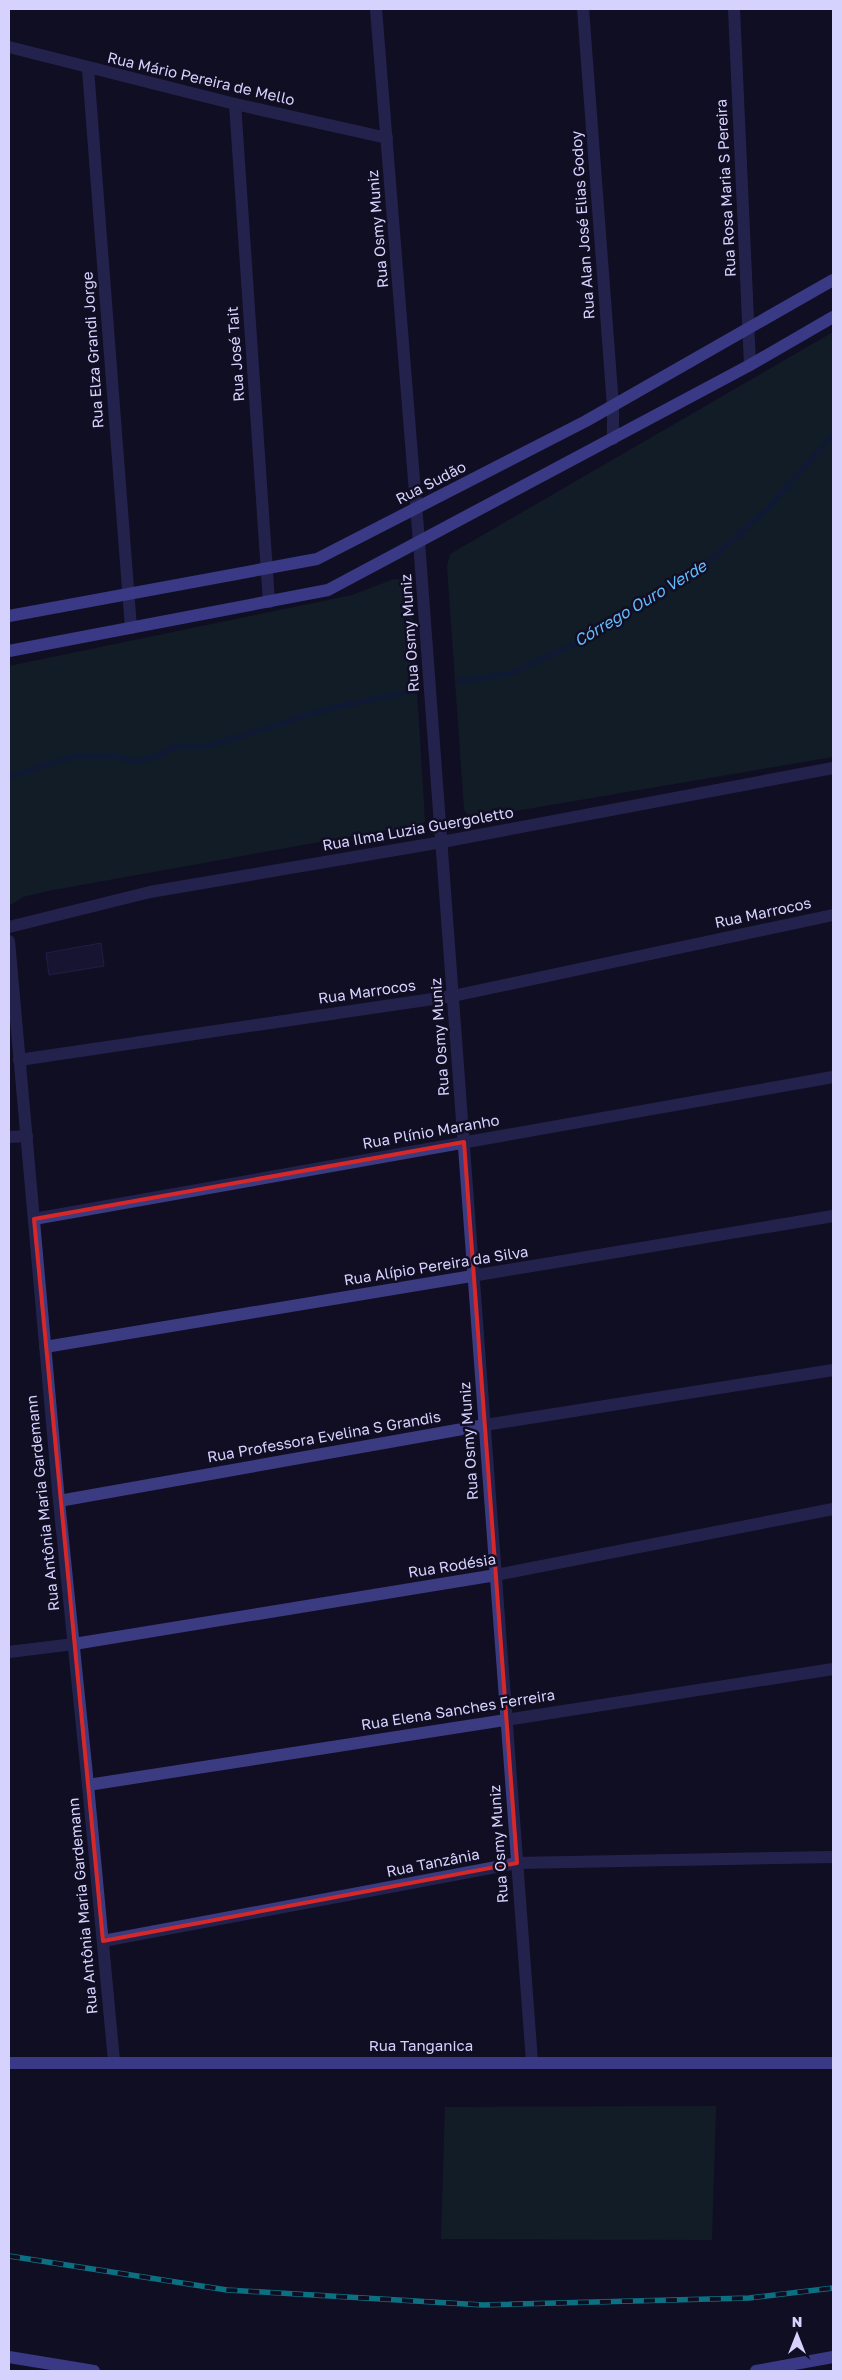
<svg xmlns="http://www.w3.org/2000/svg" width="842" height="2380" viewBox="0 0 842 2380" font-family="'Golos Text',sans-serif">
  <rect width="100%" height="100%" fill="#110e23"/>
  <g fill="#122d2b">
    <polygon points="833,332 833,757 480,817 467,814 464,809 447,566 450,554"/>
    <polygon points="394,579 404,580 411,593 425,821 415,830 386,830 48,891 23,897 9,906 9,666 352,595"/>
    <polygon points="716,2106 712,2240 441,2239 445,2107"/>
  </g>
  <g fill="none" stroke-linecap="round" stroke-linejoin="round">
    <g stroke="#0e2748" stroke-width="5.5">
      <polyline points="460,681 509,674 583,640 661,590 702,568 767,509 833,435"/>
      <polyline points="9,777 74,756 113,756 138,762 161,755 175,746 209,746 331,708 414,691"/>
    </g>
  </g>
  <polygon fill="#211b44" stroke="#372e6f" points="101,943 104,966 49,975 46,953"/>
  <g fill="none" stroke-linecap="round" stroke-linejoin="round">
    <g stroke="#3b3b81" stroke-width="12">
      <polyline points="376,9 419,542 532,2062"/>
      <polyline points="583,9 613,406 613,439"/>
      <polyline points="734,9 750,365"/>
      <polyline points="9,47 235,104 387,138"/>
      <polyline points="88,69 131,628"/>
      <polyline points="235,104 269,602"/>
      <polyline points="9,927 150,892 442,842 833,768"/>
      <polyline points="9,941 59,1501 88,1785 114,2061"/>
      <polyline points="19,1060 453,996 833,915"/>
      <polyline points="9,1137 27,1136"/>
      <polyline points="34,1219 833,1077"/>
      <polyline points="45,1347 833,1216"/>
      <polyline points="59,1501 485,1425 833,1370"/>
      <polyline points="9,1652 74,1644 496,1575 833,1509"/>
      <polyline points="88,1785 833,1669"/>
      <polyline points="103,1941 517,1863 833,1857"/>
    </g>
    <g stroke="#6b6efc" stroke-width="12">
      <polyline points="9,616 317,559 586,421 833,280"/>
      <polyline points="9,651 328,590 750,365 833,317"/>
      <polyline points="9,2063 833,2063"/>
      <polyline points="9,2357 94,2371"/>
      <polyline points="756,2371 833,2357"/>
    </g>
    <defs>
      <polyline id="rail" points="9,2256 227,2290 483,2305 749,2298 833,2288"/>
    </defs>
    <use href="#rail" stroke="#05e9f6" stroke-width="5.5"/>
    <use href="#rail" stroke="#110e23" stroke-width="4" stroke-dasharray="11" stroke-linecap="butt"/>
  </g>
  <path d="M0 0H842V2380H0ZM464,1142L517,1863L103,1941L34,1219Z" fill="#110e23" fill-opacity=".55" fill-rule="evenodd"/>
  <path fill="none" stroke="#d62828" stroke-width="4" stroke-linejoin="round" d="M464,1142L517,1863L103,1941L34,1219Z"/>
  <g text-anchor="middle" stroke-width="5" stroke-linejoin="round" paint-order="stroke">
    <g font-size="15" fill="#d5d2fe" stroke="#110e23">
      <text transform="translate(201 79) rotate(13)" y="5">Rua Mário Pereira de Mello</text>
      <text transform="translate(726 188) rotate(-93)" y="5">Rua Rosa Maria S Pereira</text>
      <text transform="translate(583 225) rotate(-94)" y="5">Rua Alan José Elias Godoy</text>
      <text transform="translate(378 229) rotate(-95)" y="5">Rua Osmy Muniz</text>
      <text transform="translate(93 350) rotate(-94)" y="5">Rua Elza Grandi Jorge</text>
      <text transform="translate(236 354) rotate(-94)" y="5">Rua José Tait</text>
      <text transform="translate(431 483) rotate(-27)" y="5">Rua Sudão</text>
      <text transform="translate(410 633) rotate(-94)" y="5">Rua Osmy Muniz</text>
      <text transform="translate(418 829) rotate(-10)" y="5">Rua Ilma Luzia Guergoletto</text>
      <text transform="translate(763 913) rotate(-12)" y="5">Rua Marrocos</text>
      <text transform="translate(367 992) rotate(-8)" y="5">Rua Marrocos</text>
      <text transform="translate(440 1037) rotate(-94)" y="5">Rua Osmy Muniz</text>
      <text transform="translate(431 1132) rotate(-10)" y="5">Rua Plínio Maranho</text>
      <text transform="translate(436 1266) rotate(-9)" y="5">Rua Alípio Pereira da Silva</text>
      <text transform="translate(324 1437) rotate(-10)" y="5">Rua Professora Evelina S Grandis</text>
      <text transform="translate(469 1441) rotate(-94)" y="5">Rua Osmy Muniz</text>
      <text transform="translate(43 1503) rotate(-96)" y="5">Rua Antônia Maria Gardemann</text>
      <text transform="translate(452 1566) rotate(-9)" y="5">Rua Rodésia</text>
      <text transform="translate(458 1710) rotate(-9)" y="5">Rua Elena Sanches Ferreira</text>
      <text transform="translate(499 1844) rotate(-94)" y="5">Rua Osmy Muniz</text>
      <text transform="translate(433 1863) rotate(-11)" y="5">Rua Tanzânia</text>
      <text transform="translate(83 1906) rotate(-95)" y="5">Rua Antônia Maria Gardemann</text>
      <text x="421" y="2051">Rua Tanganica</text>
    </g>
    <g font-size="16" font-style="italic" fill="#62bcfc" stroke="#110e23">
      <text transform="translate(640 603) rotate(-31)" y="6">Córrego Ouro Verde</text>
    </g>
  </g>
  <rect width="842" height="2380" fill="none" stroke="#d5d2fe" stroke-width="20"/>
  <g transform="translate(797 2335)" stroke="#110e23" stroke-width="4" paint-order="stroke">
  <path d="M0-4L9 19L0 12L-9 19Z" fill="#d5d2fe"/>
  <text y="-8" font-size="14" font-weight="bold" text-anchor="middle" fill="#d5d2fe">N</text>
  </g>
</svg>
